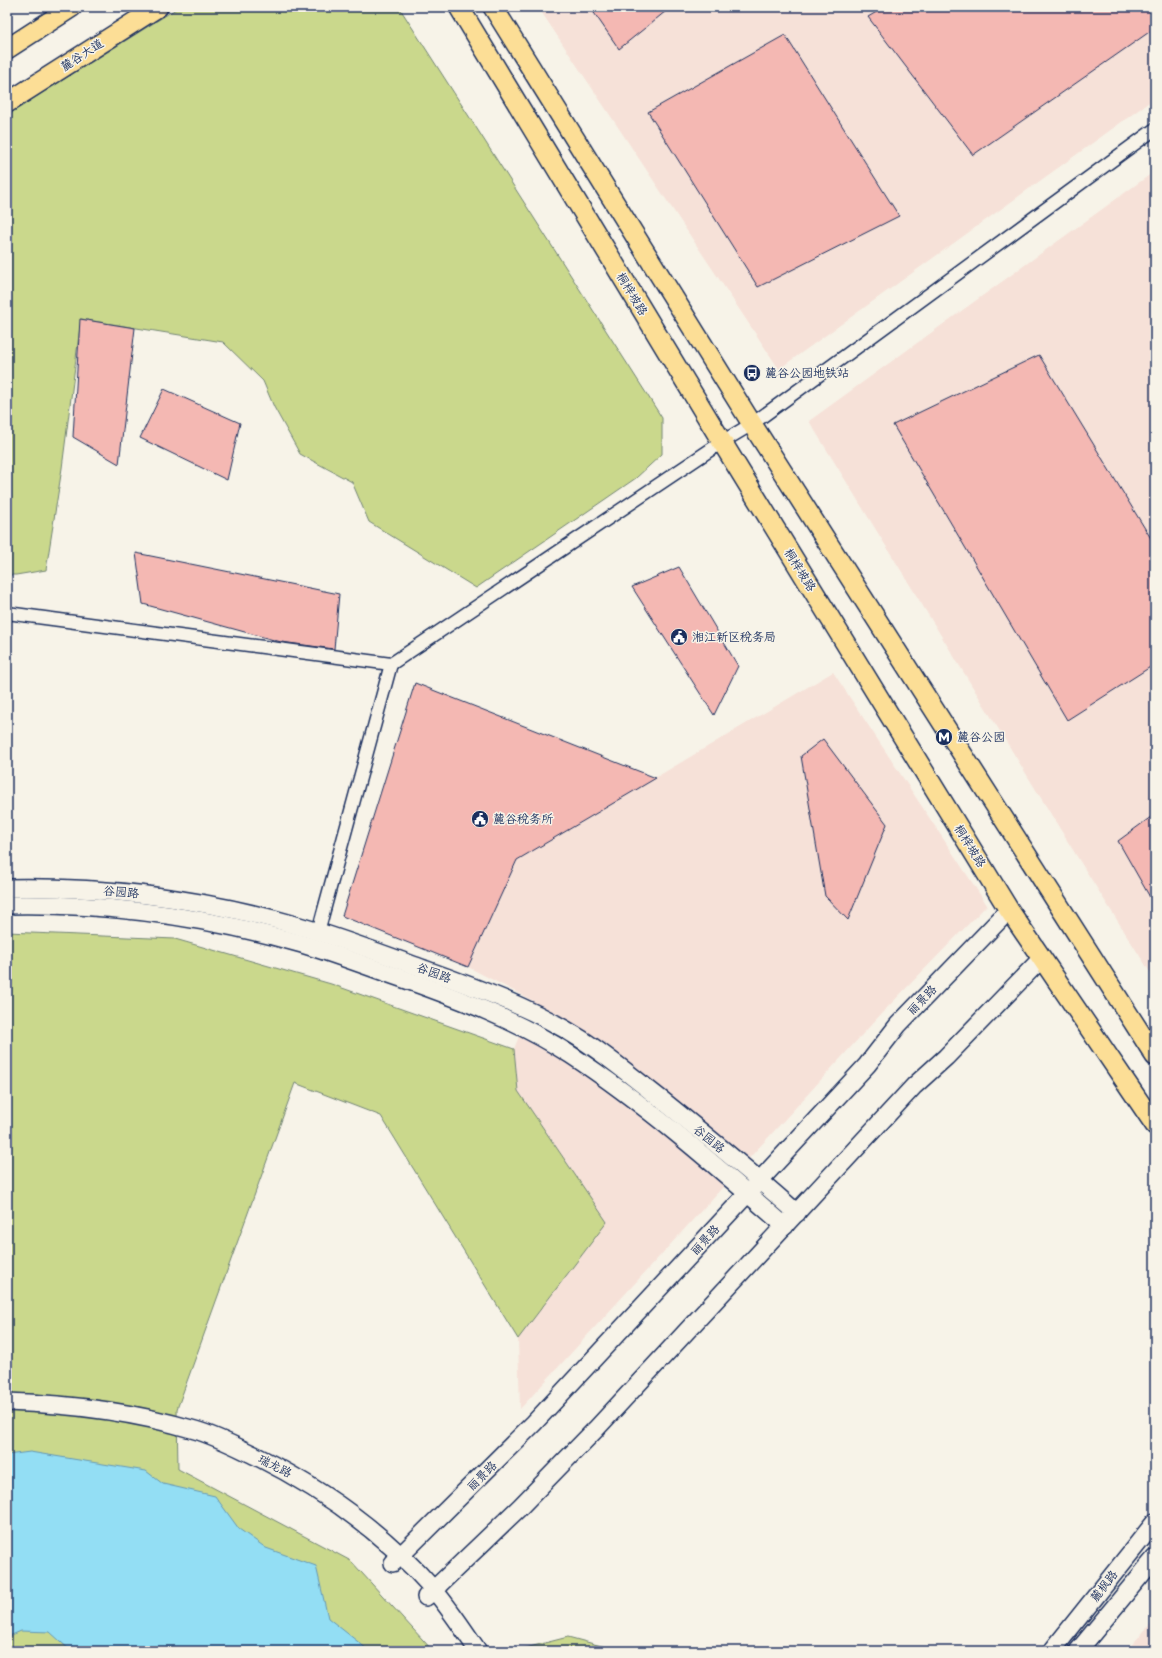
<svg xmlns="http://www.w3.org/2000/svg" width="1162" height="1658" viewBox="0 0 1162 1658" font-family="'Balsamiq Sans','LXGW WenKai TC',sans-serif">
  <rect width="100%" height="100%" fill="#f7f3e8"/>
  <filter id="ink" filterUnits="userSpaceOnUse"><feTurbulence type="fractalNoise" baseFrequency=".025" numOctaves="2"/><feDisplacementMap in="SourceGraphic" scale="8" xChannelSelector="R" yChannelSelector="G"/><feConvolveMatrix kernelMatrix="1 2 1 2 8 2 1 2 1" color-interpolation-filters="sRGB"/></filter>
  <g filter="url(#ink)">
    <g fill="#f6e1d8">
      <polygon points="538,7 1155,7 1155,98 779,369"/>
      <polygon points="1155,171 1155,980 1081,863 809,421"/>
      <polygon points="833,672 987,905 882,1013 520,1409 518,1339 607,1222 518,1091 514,1049 533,1001 468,967 517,860"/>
      <polygon points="1155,1619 1155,1651 1126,1651"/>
    </g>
    <g fill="#cad88c" stroke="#728475">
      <polygon points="179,7 399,7 662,418 662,454 636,478 476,588 369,522 352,482 300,454 274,407 263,381 223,342 81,319 62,468 46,570 16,575 7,575 7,115"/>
      <polygon points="7,932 175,939 331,984 514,1049 518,1091 607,1222 518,1339 381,1116 295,1083 177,1409 178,1469 351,1561 433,1651 7,1651"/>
      <polygon points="568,1637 620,1651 514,1651"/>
    </g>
    <polygon fill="#93def4" stroke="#6398b8" points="30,1452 146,1471 163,1484 215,1496 239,1529 266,1548 316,1566 328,1618 367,1649 372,1651 71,1651 50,1632 21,1631 7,1637 7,1455"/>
    <g fill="#f4b8b3" stroke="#1b2f5e">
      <polygon points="590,7 671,7 619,49"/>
      <polygon points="885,7 1155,7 1155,28 973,155 868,17"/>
      <polygon points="785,35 899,216 758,287 648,112"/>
      <polygon points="80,319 135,328 119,464 73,437"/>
      <polygon points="1039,355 1155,545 1155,664 1067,720 893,425"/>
      <polygon points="164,389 240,423 227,480 140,438"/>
      <polygon points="136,553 339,594 334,649 281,642 143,604"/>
      <polygon points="679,567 738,666 714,715 632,587"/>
      <polygon points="415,683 656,778 517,860 468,967 342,916"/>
      <polygon points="823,739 887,824 848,920 825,896 801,756"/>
      <polygon points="1155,814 1155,906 1118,841"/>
    </g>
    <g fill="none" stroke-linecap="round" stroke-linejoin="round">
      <defs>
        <g id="street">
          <polyline points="7,613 391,664 722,442 752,424 1155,129"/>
          <polyline points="318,932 391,664"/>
        </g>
        <g id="secondary">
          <path d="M7,888C105,886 205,899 299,926C341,938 383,954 424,969C477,988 533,1008 581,1039C609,1057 635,1079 662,1100C708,1137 753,1174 797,1213"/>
          <path d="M7,905C104,903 201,916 295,942C331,952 366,966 401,978C460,999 519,1021 571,1055C647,1105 716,1166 785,1226"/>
          <path d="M7,1402C71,1404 134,1412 195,1430C216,1436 237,1447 256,1456C322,1489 385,1534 434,1590C450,1609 464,1630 478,1651"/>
          <polyline points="393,1563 534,1423 867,1065 898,1025 1009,910"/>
          <polyline points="426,1597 520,1507 596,1429 914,1086 946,1057 1041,959"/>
          <polyline points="1052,1651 1155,1522"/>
          <polyline points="1078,1651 1155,1558"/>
        </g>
        <g id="primary">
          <polyline points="459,7 722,442 1009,910 1155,1125"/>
          <polyline points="493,7 752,424 1155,1056"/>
          <polyline points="7,49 72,7"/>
          <polyline points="7,103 158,7"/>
        </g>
      </defs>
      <use href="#street" stroke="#1b2f5e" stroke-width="15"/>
      <use href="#secondary" stroke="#1b2f5e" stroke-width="20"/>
      <use href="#primary" stroke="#1b2f5e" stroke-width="22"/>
      <use href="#street" stroke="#f7f3e8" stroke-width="12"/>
      <use href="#secondary" stroke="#f7f3e8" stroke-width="17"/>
      <use href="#primary" stroke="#fcde96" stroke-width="19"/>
    </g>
  </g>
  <defs>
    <symbol id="bus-disc" viewBox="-11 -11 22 22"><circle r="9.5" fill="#1b2f5e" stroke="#f7f3e8"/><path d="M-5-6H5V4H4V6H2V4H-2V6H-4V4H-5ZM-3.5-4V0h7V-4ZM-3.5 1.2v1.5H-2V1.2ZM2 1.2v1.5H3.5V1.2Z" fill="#fff"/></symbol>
    <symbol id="civic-disc" viewBox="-11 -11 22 22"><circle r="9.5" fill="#1b2f5e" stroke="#f7f3e8"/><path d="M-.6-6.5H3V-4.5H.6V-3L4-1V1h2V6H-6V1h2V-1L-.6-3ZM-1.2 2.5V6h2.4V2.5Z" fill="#fff"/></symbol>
    <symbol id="metro-disc" viewBox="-11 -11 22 22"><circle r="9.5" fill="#1b2f5e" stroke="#f7f3e8"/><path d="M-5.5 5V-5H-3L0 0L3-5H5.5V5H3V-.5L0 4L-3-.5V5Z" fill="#fff"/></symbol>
  </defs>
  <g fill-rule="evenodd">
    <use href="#bus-disc" x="742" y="363" width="20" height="20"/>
    <use href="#civic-disc" x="669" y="627" width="20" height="20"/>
    <use href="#metro-disc" x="934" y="727" width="20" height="20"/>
    <use href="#civic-disc" x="470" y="809" width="20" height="20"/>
  </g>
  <g text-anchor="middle" stroke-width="3" stroke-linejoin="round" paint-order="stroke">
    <g font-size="12" fill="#1b2f5e" stroke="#f7f3e8">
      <text transform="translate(82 55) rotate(-33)" y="4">麓谷大道</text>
      <text transform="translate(632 294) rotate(59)" y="4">桐梓坡路</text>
      <text transform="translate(800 570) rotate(58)" y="4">桐梓坡路</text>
      <text transform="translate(970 846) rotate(58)" y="4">桐梓坡路</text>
      <text transform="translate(121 892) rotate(5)" y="4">谷园路</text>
      <text transform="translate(434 973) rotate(20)" y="4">谷园路</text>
      <text transform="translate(922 1000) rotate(-46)" y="4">丽景路</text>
      <text transform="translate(709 1139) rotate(39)" y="4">谷园路</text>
      <text transform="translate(705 1240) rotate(-47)" y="4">丽景路</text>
      <text transform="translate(275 1466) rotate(27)" y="4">瑞龙路</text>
      <text transform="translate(482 1476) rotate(-45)" y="4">丽景路</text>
      <text transform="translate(1104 1586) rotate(-52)" y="4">麓枫路</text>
    </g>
    <g font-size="12" fill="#1b2f5e" stroke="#f7f3e8" text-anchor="start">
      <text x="765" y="377">麓谷公园地铁站</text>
      <text x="692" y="641">湘江新区税务局</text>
      <text x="957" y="741">麓谷公园</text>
      <text x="493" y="823">麓谷税务所</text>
    </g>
  </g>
  <rect width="1162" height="1658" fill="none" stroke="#f7f3e8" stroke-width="24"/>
  <rect x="12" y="12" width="1138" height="1634" fill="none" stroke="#1b2f5e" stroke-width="1.5" filter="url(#ink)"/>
</svg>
